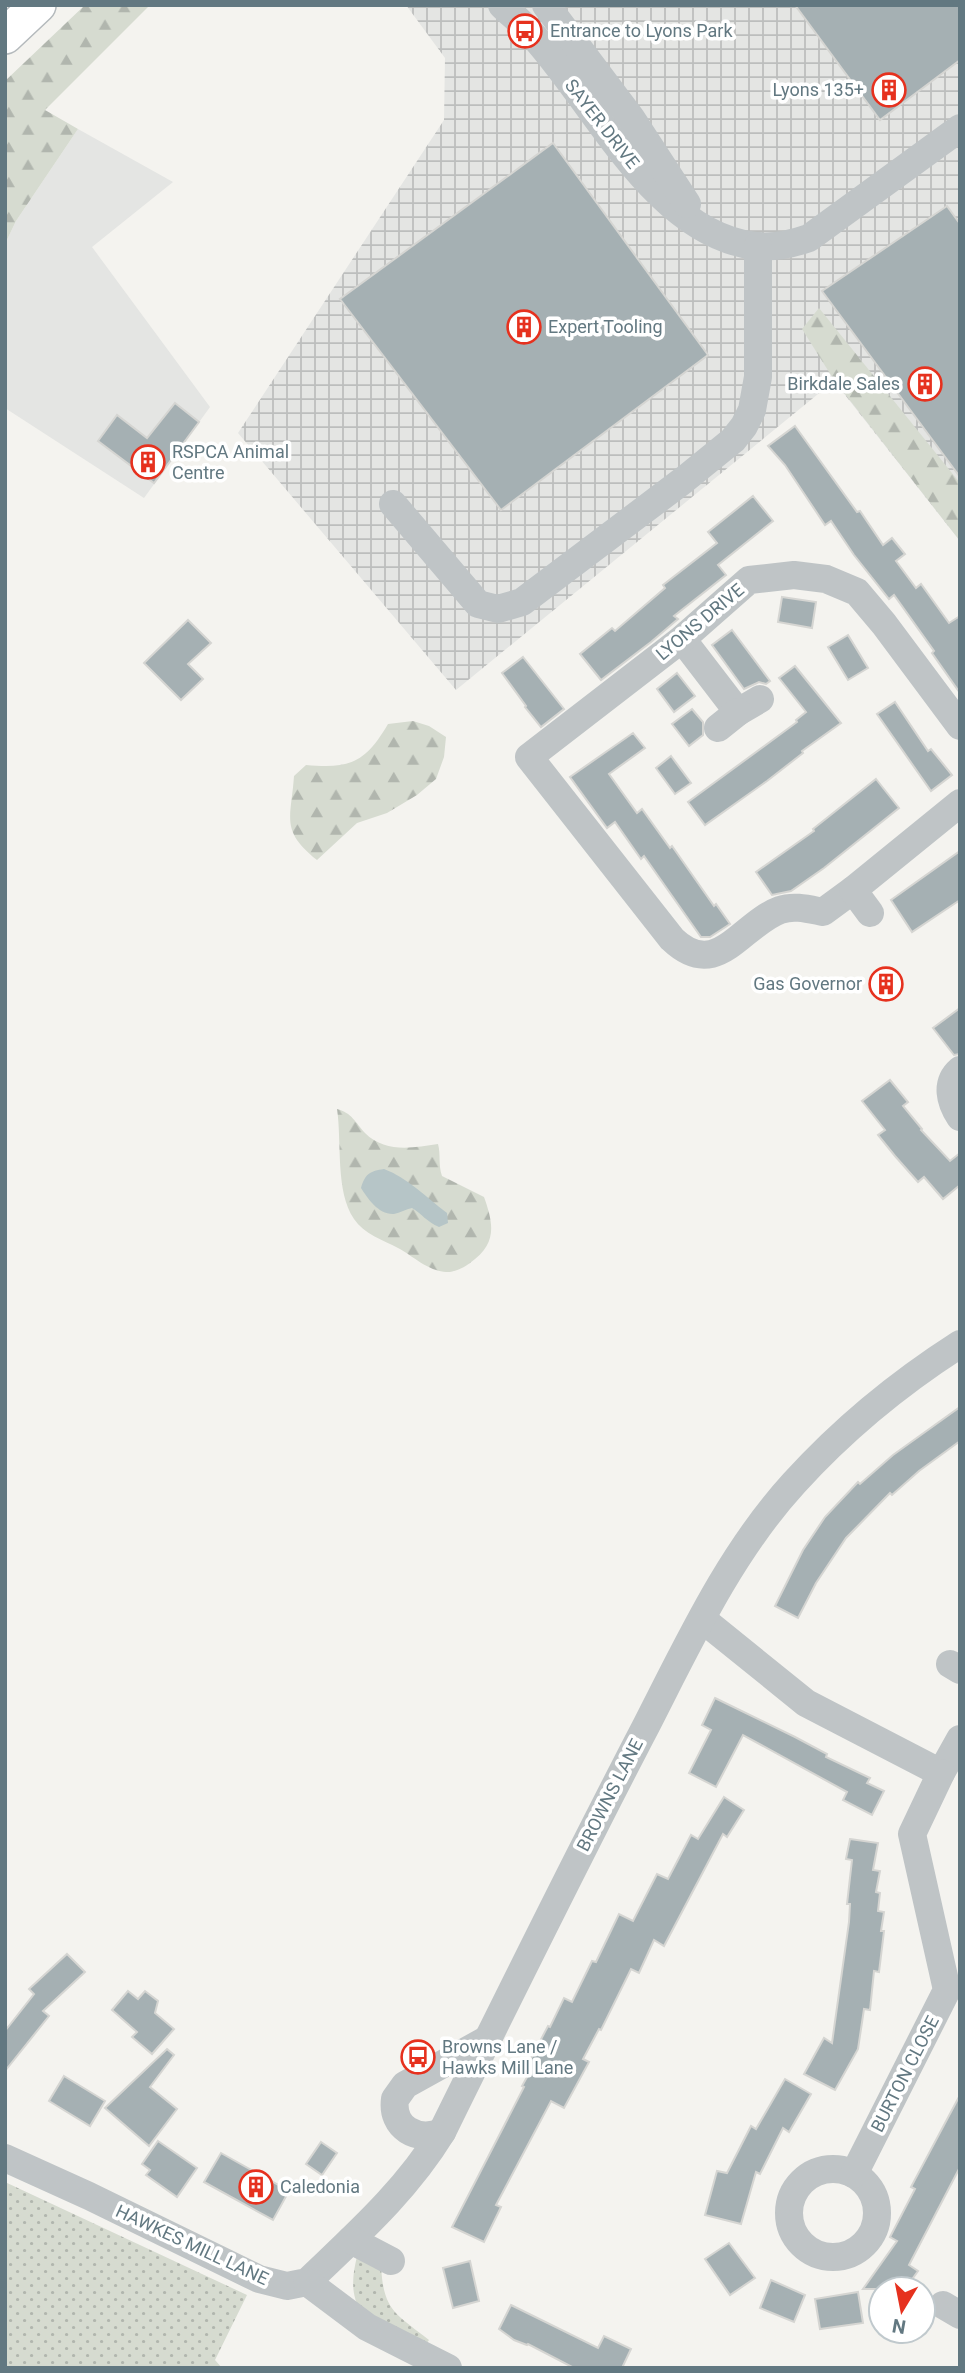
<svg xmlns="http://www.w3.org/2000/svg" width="965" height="2373" viewBox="0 0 965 2373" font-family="Roboto,sans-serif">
  <defs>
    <pattern id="industrial-grid" width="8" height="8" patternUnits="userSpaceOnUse" patternTransform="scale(1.75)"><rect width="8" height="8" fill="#e4e5e3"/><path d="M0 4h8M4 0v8" fill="none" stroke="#bcbebd"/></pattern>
    <pattern id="grass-dots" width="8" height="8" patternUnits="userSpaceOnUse" patternTransform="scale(1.75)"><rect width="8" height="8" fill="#d6dbd0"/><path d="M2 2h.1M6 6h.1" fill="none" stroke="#b1b6ae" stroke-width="1.8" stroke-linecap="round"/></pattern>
    <pattern id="forest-firs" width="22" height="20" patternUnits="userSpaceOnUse" patternTransform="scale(1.75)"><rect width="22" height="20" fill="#d6dbd0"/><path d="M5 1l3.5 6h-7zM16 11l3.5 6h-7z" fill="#b1b6ae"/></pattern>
  </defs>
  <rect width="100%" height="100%" fill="#f4f3ef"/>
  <polygon fill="#e4e5e3" points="78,129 173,182 92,247 210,407 144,498 5,408 5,244 16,221"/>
  <polygon fill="url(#industrial-grid)" points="406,5 960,5 960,541 834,381 456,690 238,433 444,120 445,58"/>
  <g fill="url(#grass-dots)">
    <polygon points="5,2182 247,2295 215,2360 222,2368 5,2368"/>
    <path d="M359,2249L381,2264C383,2311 395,2313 429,2340L424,2347C411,2339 369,2320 361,2310C348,2293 354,2267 359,2249Z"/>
  </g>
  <g fill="url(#forest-firs)">
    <polygon points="85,5 150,5 45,110 78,129 16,221 5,244 5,81"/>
    <polygon points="819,308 960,483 960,541 834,380 802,329"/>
    <path d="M413,721L429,726L446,737L444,757L436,779L417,795L387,813L357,823L317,860C280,830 291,819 294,776L306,765C350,769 365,763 388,724Z"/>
    <path d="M337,1109C352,1113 355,1122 365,1133C385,1153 412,1148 438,1144C441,1155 438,1164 442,1176L484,1197C494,1225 497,1244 470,1263C465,1267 453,1273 446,1272C428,1271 413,1256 398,1248C383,1240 364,1234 354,1219C335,1191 342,1142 337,1109Z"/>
  </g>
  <path fill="#b6c5c7" d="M384,1169C408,1178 426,1197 447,1213L448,1223L439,1227C427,1222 422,1214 412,1208C406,1209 400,1213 394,1214C379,1215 368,1199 361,1188C365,1174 370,1171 384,1169Z"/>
  <g fill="#a5b0b3" stroke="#d5d5d2" stroke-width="2">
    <polygon points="795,5 960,5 960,60 880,120"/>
    <polygon points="553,143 708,355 501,510 340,299"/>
    <polygon points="947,206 960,224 960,477 822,291"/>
    <polygon points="175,403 199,422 154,483 98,441 117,415 147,438"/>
    <polygon points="795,426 857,512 860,511 883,545 892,538 905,554 896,561 916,588 921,584 949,623 960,616 960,693 932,653 934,651 894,595 889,599 854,555 831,521 825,525 785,465 768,446"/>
    <polygon points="753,496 773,521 718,565 726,575 674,616 678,619 651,642 601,680 580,654 612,628 615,631 665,588 663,585 717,543 708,532"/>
    <polygon points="782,597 816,602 812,628 778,622"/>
    <polygon points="188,620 211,643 188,664 203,679 181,700 144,663"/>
    <polygon points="732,630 770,681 766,684 759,682 744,689 712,645"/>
    <polygon points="848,635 868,668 848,680 828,647"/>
    <polygon points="523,657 564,709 541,727 525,707 526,706 502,673"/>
    <polygon points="795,666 841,723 802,751 803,753 767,781 705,825 688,802 797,722 796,720 806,712 779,678"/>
    <polygon points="677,673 695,696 674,712 657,689"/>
    <polygon points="895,702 928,751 931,749 952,775 931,791 877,714"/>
    <polygon points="692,709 703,722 703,735 689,746 672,724"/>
    <polygon points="633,733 645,748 609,774 637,813 642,809 670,848 672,846 714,906 716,904 730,924 710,937 701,937 644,856 641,859 615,822 607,828 570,777"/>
    <polygon points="671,756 691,783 675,794 656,768"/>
    <polygon points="876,779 899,808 824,868 791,891 772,895 756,872 814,831 813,829"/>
    <polygon points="960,851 960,900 912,932 891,900"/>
    <polygon points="960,1008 960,1054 954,1055 933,1028"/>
    <polygon points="890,1080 908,1102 903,1106 922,1129 921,1130 950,1161 960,1153 960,1185 943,1199 924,1177 918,1182 895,1156 878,1135 885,1130 862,1101"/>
    <polygon points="960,1407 960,1441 919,1471 892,1495 890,1493 846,1538 816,1583 798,1618 775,1606 803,1550 825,1517 858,1482 860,1484 893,1455"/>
    <polygon points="715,1698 795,1737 827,1754 826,1757 870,1778 867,1783 884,1791 872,1815 843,1800 847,1792 743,1735 716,1787 689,1773 711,1730 702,1725"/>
    <polygon points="724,1797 744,1810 727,1837 723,1834 664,1946 654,1940 639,1973 631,1969 601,2030 599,2029 583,2059 589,2062 564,2108 551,2101 496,2205 501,2207 484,2242 452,2227 524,2087 522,2086 531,2070 526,2068 548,2026 550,2027 564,1998 572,2002 592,1961 596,1962 619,1914 633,1921 657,1874 668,1879 691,1835 698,1839"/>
    <polygon points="850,1839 878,1843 873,1870 880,1871 876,1892 880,1893 878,1911 884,1912 881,1931 884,1931 879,1972 874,1971 870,2010 864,2009 858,2049 835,2090 804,2074 824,2038 832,2043 849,1922 850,1904 847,1904 852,1860 846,1859"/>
    <polygon points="67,1954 85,1972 43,2011 49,2016 5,2071 5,2031 34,1994 29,1989"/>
    <polygon points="128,1991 138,1999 145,1991 158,2001 155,2013 174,2029 152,2054 132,2037 137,2032 112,2010"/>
    <polygon points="167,2049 174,2055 150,2087 177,2109 149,2146 105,2108"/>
    <polygon points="64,2076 105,2101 90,2126 49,2101"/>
    <polygon points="785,2079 811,2094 789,2132 783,2128 760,2174 756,2172 741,2224 705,2215 717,2171 727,2173 751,2126 756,2129"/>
    <polygon points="960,2095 960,2167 909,2265 918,2271 905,2289 863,2289 897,2241 890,2237 915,2189 911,2187"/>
    <polygon points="158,2141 197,2168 177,2197 146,2175 150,2170 142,2164"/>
    <polygon points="321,2142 337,2153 322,2175 306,2164"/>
    <polygon points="221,2153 289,2191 273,2220 204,2182"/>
    <polygon points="729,2243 755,2278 730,2295 705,2259"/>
    <polygon points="470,2261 479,2301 453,2308 443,2268"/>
    <polygon points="771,2280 805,2295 794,2322 760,2308"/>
    <polygon points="858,2292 863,2323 820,2329 815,2299"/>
    <polygon points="511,2305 598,2348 604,2336 631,2349 622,2368 574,2368 528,2344 527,2345 514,2340 499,2329"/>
  </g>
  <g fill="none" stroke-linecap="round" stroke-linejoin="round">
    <defs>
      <polyline id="major" points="5,36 38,5"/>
    </defs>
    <use href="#major" stroke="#b4b9bc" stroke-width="38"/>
    <g stroke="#bfc4c6" stroke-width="28">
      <path d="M502,5C511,14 521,22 529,31C593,98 654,235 756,246C774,248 792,244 809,238L960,128"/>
      <polyline points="546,5 631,118 687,204"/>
      <polyline points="393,504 478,604 498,609 522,602 685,479 733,440 744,426 752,410 758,377 758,246"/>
      <polyline points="682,639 738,712 760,699"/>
      <polyline points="718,728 738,712"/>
      <path d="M853,890L823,912C808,909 794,905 780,910C740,925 717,982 672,939L529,757L682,639L749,580L794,575L826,579L857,592L884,624L960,726"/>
      <polyline points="870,913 853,890 960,803"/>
      <path d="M960,1070C945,1083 950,1102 960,1117"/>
      <polyline points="702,1619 806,1703 941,1773 960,1739"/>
      <polyline points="950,1664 960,1670"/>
      <path d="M442,2132C417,2142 391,2128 395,2099L405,2085L488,2039"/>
      <path d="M5,2158L89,2196L259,2279L287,2286L307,2282C356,2235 406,2191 442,2132C509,1996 576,1860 646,1726C689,1642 730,1553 794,1483C842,1430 899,1383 960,1344"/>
      <circle cx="833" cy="2213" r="44"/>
      <polyline points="854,2174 947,1990 912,1834 941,1773"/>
      <polyline points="351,2240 391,2261"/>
      <polyline points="307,2282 367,2327 448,2368"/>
      <polyline points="943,2305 960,2315"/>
    </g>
    <use href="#major" stroke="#fff" stroke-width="35"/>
  </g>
  <defs>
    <symbol id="bus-ring" viewBox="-11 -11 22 22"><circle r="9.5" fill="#fff" stroke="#e6311e" stroke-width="1.5"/><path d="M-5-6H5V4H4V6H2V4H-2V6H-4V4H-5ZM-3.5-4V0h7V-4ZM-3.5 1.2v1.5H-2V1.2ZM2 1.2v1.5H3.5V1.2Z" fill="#e6311e"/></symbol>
    <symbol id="building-ring" viewBox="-11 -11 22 22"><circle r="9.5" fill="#fff" stroke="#e6311e" stroke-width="1.5"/><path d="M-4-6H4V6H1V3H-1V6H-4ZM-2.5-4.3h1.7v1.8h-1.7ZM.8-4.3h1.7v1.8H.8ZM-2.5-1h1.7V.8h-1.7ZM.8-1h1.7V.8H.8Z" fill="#e6311e"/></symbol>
  </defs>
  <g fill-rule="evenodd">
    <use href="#bus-ring" x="506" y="12" width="38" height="38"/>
    <use href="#building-ring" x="870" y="71" width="38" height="38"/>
    <use href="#building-ring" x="505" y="308" width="38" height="38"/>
    <use href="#building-ring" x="906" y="365" width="38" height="38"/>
    <use href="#building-ring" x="129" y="443" width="38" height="38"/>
    <use href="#building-ring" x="867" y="965" width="38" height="38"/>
    <use href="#bus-ring" x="399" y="2038" width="38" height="38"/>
    <use href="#building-ring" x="237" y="2168" width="38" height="38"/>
  </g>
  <g text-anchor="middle" stroke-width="7" stroke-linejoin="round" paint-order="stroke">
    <g font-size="18" fill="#627881" stroke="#fff" text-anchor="start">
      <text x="550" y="37">Entrance to Lyons Park</text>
      <text x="864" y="96" text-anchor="end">Lyons 135+</text>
      <text x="548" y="333">Expert Tooling</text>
      <text x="900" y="390" text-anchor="end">Birkdale Sales</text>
      <text x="172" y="458">RSPCA Animal<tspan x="172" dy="21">Centre</tspan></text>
      <text x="862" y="990" text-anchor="end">Gas Governor</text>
      <text x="442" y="2053">Browns Lane /<tspan x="442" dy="21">Hawks Mill Lane</tspan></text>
      <text x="280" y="2193">Caledonia</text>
    </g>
    <g font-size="18" fill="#627881" stroke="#fff">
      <text transform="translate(602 124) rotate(52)" y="6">SAYER DRIVE</text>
      <text transform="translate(700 622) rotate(-40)" y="6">LYONS DRIVE</text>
      <text transform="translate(610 1795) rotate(-63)" y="6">BROWNS LANE</text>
      <text transform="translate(905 2074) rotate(-63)" y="6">BURTON CLOSE</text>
      <text transform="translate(192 2245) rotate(25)" y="6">HAWKES MILL LANE</text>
    </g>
  </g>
  <rect width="965" height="2373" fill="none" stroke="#627881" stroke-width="14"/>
  <g transform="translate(902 2310) rotate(190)"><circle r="33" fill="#ffffff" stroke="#c0c9cd" stroke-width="2"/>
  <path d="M0-5L12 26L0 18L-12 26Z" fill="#e6311e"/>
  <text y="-10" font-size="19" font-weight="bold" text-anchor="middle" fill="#627881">N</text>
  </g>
</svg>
